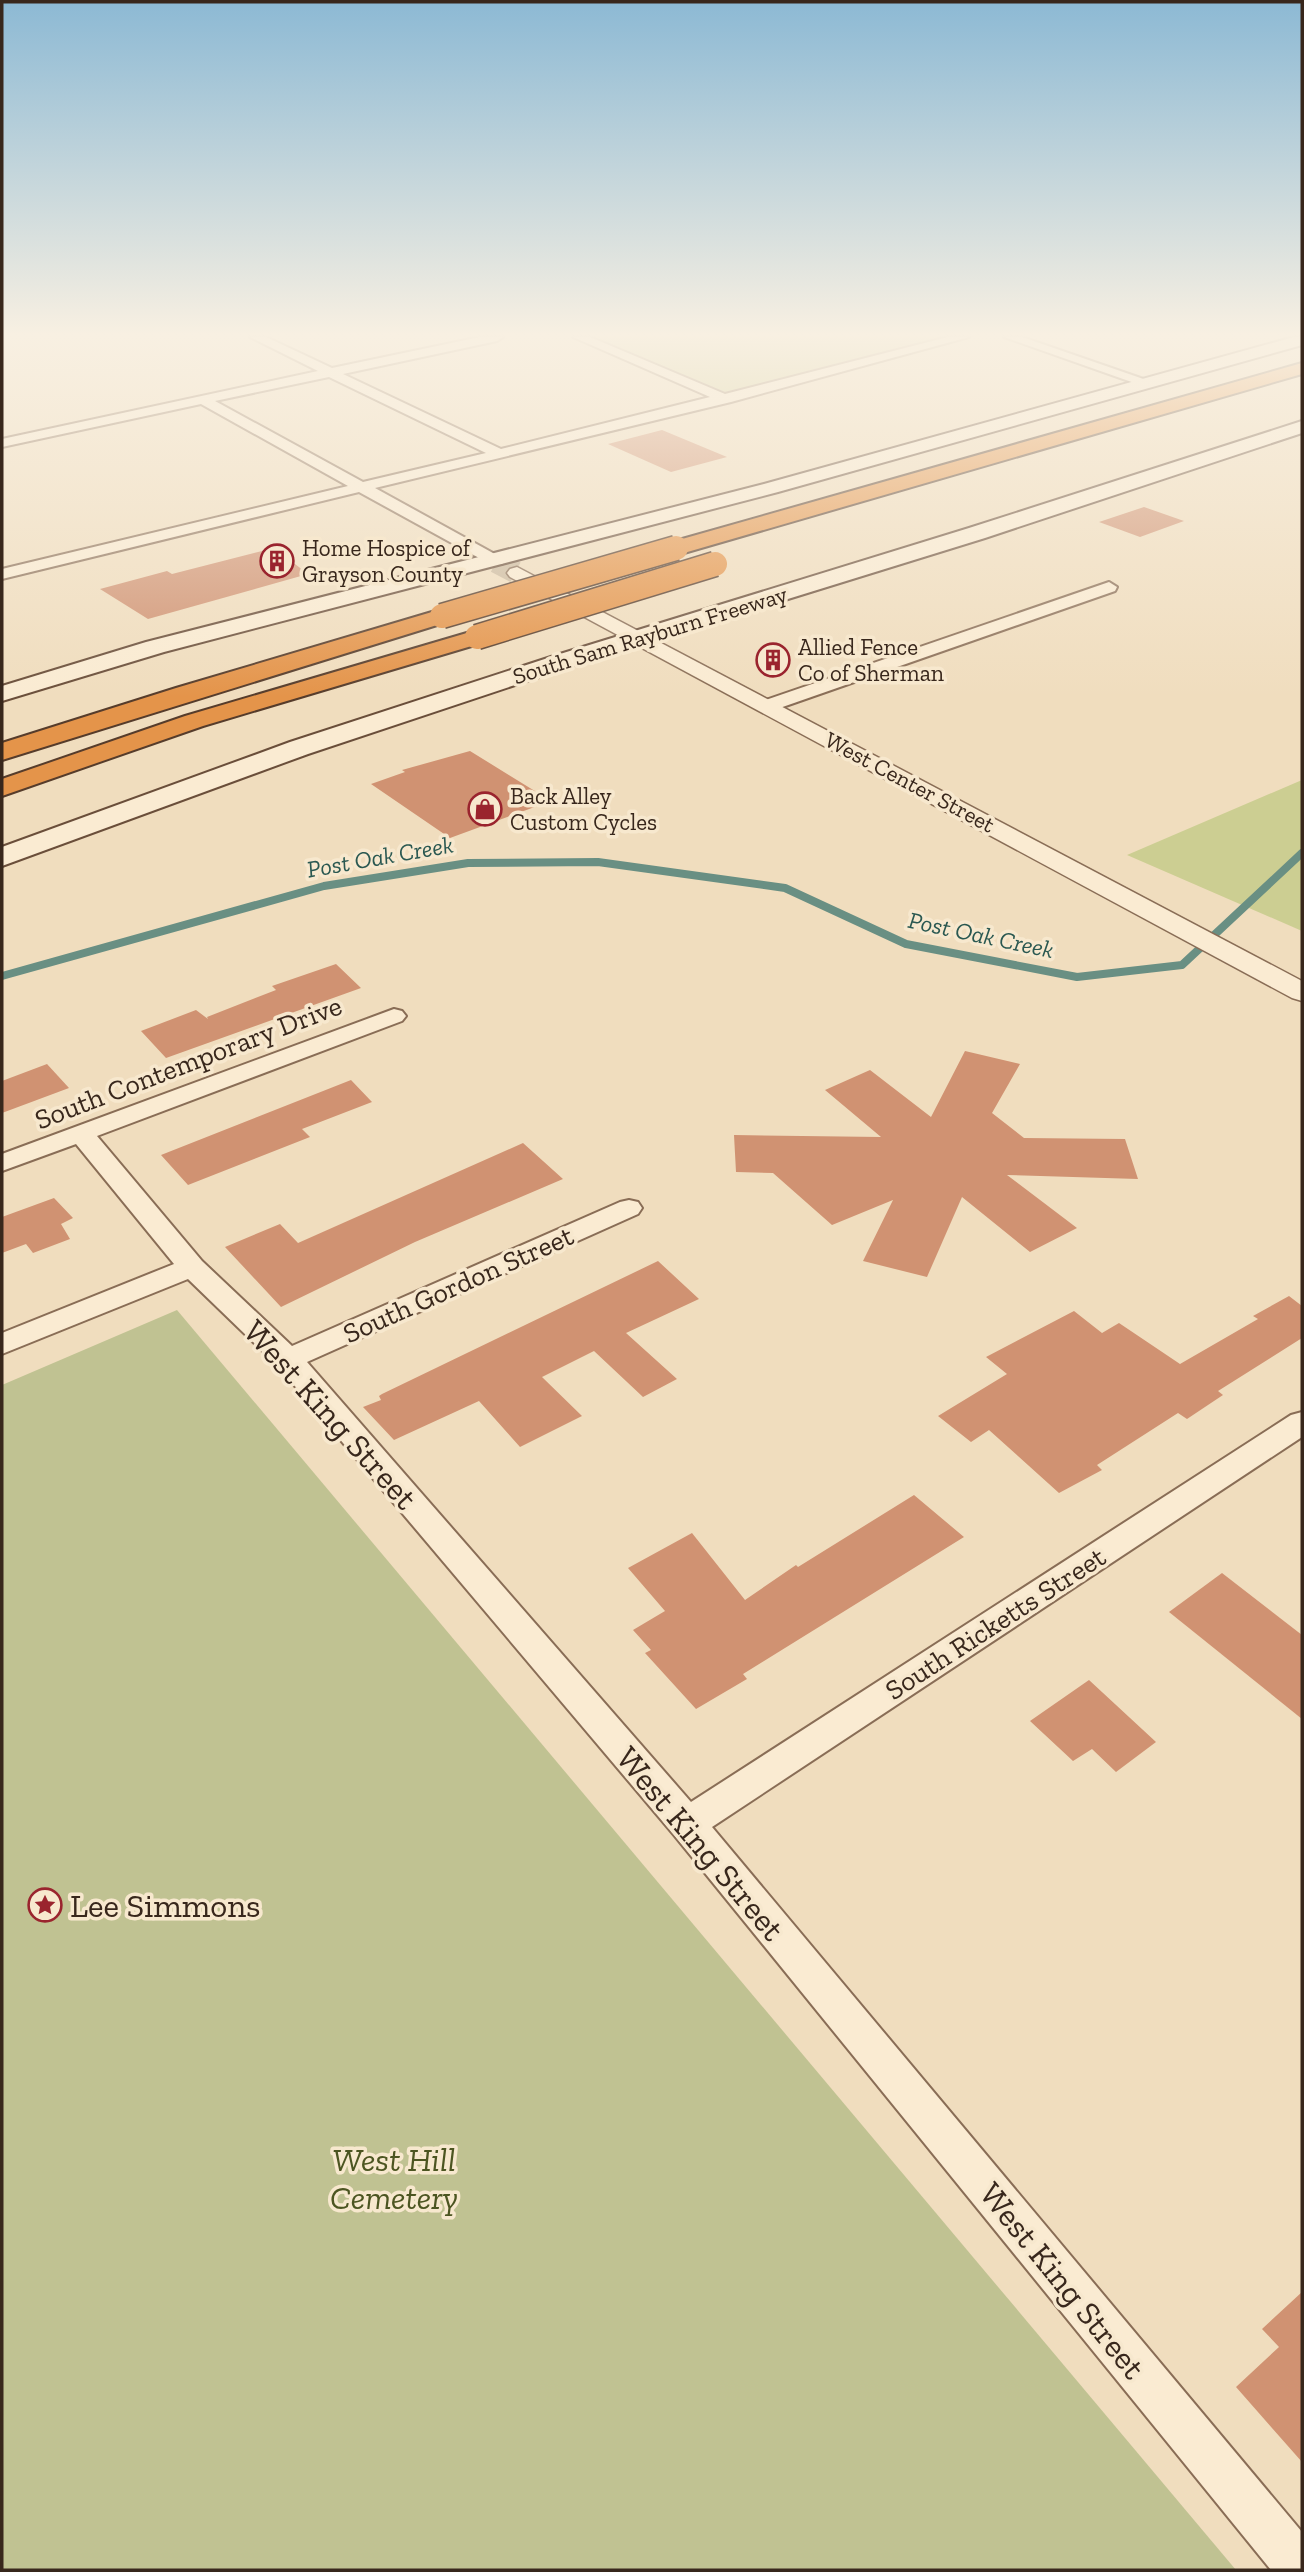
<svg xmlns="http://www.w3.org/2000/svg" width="1304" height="2572" viewBox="0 0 1304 2572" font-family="'Zilla Slab',serif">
  <rect width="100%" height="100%" fill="#f0ddbe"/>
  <g fill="#ccce92">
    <polygon points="592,337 958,337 727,393"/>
    <polygon points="1302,780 1302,931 1127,855"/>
  </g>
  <polygon fill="#c0c292" points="177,1310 1236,2570 2,2570 2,1385"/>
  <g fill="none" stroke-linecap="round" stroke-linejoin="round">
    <polyline stroke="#698f83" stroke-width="8" points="2,976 324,886 468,863 598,862 785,888 906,944 1077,977 1182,965 1302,853"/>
  </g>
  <g fill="#d09272">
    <polygon points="662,430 727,457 671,472 608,444"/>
    <polygon points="1144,507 1184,521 1140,537 1099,522"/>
    <polygon points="274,548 308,574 148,619 100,589 167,571 172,574"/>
    <polygon points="470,751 551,801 450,838 371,784 405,772 402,770"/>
    <polygon points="336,964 361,988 166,1058 141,1031 196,1010 208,1019 207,1017 276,990 272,986"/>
    <polygon points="965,1051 1020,1064 992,1113 1024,1138 1125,1139 1138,1179 1007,1175 1077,1228 1030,1252 962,1197 927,1277 863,1261 893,1200 832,1225 773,1173 736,1172 734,1135 881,1137 825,1090 870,1070 931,1117"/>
    <polygon points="47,1064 69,1088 2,1113 2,1081"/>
    <polygon points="351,1080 372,1102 302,1129 310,1137 188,1185 161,1155"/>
    <polygon points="523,1143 563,1179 415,1242 281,1307 225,1247 280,1224 298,1243"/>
    <polygon points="54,1198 73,1218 61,1224 70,1239 33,1253 26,1244 2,1253 2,1217"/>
    <polygon points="658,1261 699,1299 626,1333 677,1379 643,1397 594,1351 542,1377 582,1416 520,1447 479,1401 394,1440 363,1407 381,1400 379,1396 382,1394"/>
    <polygon points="1289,1296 1302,1306 1302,1338 1218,1391 1223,1395 1187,1419 1178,1413 1097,1465 1102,1470 1059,1493 989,1430 971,1442 938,1416 1007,1374 986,1357 1074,1311 1102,1333 1119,1323 1180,1364 1258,1319 1253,1316"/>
    <polygon points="914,1495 964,1537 743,1674 747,1679 696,1709 645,1653 651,1650 633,1630 665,1611 628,1568 692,1533 745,1600 796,1565 798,1567"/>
    <polygon points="1222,1573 1302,1635 1302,1719 1169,1612"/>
    <polygon points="1089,1680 1156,1742 1116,1772 1092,1749 1073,1761 1030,1721"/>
    <polygon points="1302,2292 1302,2462 1236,2387 1279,2347 1262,2329"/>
  </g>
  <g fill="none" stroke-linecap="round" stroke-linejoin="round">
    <polyline stroke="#cbb99e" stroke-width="22" stroke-dasharray="22 11" stroke-linecap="butt" points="496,562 517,573"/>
    <defs>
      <g id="minor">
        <path d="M250,337H266L332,368L480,337H503L497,341L343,374L501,449L710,397L573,337H590L725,394L948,337H969L731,402L375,488L502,558L504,561L502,564H490L359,492L2,579V569L348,486L201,404L2,447V439L318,371ZM329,377L486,453L363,482L215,401Z"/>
        <polygon points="1004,337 1022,337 1155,383 1148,387 1143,386"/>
        <polygon points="1109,582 1117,587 1115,591 774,710 767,712 758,706 760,702"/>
        <polygon points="394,1009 402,1011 406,1016 402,1021 97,1136 202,1261 292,1346 620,1202 629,1200 638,1202 642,1208 638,1214 307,1362 691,1802 1291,1415 1302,1412 1302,1437 712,1827 1302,2532 1302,2570 1271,2570 674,1835 278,1366 188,1279 2,1354 2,1333 174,1264 76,1144 2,1171 2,1154"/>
      </g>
      <polygon id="tertiary" points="517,567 1302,981 1302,1001 1292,998 510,577 507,573 510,569"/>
      <g id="secondary">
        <polygon points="1294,337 1302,337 1302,345 778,492 164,652 2,701 2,686 146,642 764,484"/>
        <polygon points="1302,421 1302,433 985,538 578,664 308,754 2,866 2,847 290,742 560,654 969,528"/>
      </g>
      <g id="motorway">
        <polygon points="1302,363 1302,374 684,553 668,553 665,548 668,543"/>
        <polygon points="442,609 450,611 454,616 450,621 2,760 2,743 176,688"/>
        <polygon points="477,630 485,632 489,637 485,642 203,726 2,796 2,779 185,716"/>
      </g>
    </defs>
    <use href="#minor" stroke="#896d56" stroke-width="4"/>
    <use href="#tertiary" stroke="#896d56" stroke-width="3"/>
    <use href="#secondary" stroke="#6a4e3a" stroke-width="4"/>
    <use href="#motorway" stroke="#563c2b" stroke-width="4"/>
    <use href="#minor" fill="#faebd2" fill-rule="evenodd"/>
    <use href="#tertiary" fill="#faebd2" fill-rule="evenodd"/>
    <use href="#secondary" fill="#faebd2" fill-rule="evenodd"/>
    <use href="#motorway" fill="#e4944a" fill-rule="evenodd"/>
    <defs>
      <g id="motorway-bridge">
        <polyline points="442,616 676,548"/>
        <polyline points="477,637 715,564"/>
      </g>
    </defs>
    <use href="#motorway-bridge" stroke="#563c2b" stroke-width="27" stroke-linecap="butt"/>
    <use href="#motorway-bridge" stroke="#e4944a" stroke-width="24"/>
  </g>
  <linearGradient id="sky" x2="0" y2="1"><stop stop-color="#8cb9d4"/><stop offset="0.48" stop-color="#f8f0e2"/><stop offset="1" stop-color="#f8f0e2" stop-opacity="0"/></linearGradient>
  <rect width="1304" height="697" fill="url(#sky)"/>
  <defs>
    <symbol id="building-ring" viewBox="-11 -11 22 22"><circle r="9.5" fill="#f7e8ce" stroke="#9a242e" stroke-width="1.5"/><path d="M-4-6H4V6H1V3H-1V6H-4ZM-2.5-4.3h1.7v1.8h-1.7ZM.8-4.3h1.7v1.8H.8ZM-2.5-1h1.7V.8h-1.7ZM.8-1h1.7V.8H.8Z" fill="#9a242e"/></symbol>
    <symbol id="shop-ring" viewBox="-11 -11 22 22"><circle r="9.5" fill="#f7e8ce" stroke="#9a242e" stroke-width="1.5"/><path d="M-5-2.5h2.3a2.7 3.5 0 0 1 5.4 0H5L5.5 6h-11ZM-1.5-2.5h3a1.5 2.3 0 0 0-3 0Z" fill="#9a242e"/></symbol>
    <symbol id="sight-ring" viewBox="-11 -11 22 22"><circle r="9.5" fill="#f7e8ce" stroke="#9a242e" stroke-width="1.5"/><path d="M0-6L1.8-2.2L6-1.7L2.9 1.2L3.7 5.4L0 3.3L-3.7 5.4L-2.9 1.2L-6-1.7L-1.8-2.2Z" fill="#9a242e"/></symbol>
  </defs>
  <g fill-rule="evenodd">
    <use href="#building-ring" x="258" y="542" width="38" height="38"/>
    <use href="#building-ring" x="754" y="641" width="38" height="38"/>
    <use href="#shop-ring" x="466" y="790" width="38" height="38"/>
    <use href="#sight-ring" x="26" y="1886" width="38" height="38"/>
  </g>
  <g text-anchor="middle" stroke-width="7" stroke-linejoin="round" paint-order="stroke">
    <g font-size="23" fill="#38271c" stroke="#f7e8ce" text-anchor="start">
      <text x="302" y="556">Home Hospice of<tspan x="302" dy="26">Grayson County</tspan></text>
      <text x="798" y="655">Allied Fence<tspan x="798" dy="26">Co of Sherman</tspan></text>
      <text x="510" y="804">Back Alley<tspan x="510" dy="26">Custom Cycles</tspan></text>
    </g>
    <g font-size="23" fill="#38271c" stroke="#f7e8ce">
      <text transform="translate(650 635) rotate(-17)" y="8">South Sam Rayburn Freeway</text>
      <text transform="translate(910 782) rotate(28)" y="8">West Center Street</text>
    </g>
    <g font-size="24" font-style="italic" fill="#2a5851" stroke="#f7e8ce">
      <text transform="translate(380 857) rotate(-10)" y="8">Post Oak Creek</text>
      <text transform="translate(981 935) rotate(12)" y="8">Post Oak Creek</text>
    </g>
    <g font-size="28" fill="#38271c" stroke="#f7e8ce">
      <text transform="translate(188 1062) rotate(-21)" y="10">South Contemporary Drive</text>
      <text transform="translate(458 1284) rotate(-24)" y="10">South Gordon Street</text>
      <text transform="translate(995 1623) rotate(-33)" y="10">South Ricketts Street</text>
    </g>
    <g font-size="33" fill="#38271c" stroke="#f7e8ce">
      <text transform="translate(331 1414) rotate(48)" y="12">West King Street</text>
      <text transform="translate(701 1843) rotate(50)" y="12">West King Street</text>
      <text transform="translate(1063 2280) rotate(51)" y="12">West King Street</text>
    </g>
    <g font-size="33" fill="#38271c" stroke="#f7e8ce" text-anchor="start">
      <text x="70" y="1917">Lee Simmons</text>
    </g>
    <g font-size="33" font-style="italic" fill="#4c5521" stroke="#f7e8ce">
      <text x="394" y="2171">West Hill<tspan x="394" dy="38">Cemetery</tspan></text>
    </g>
  </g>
  <rect width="1304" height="2572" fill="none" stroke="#38271c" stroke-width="7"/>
</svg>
